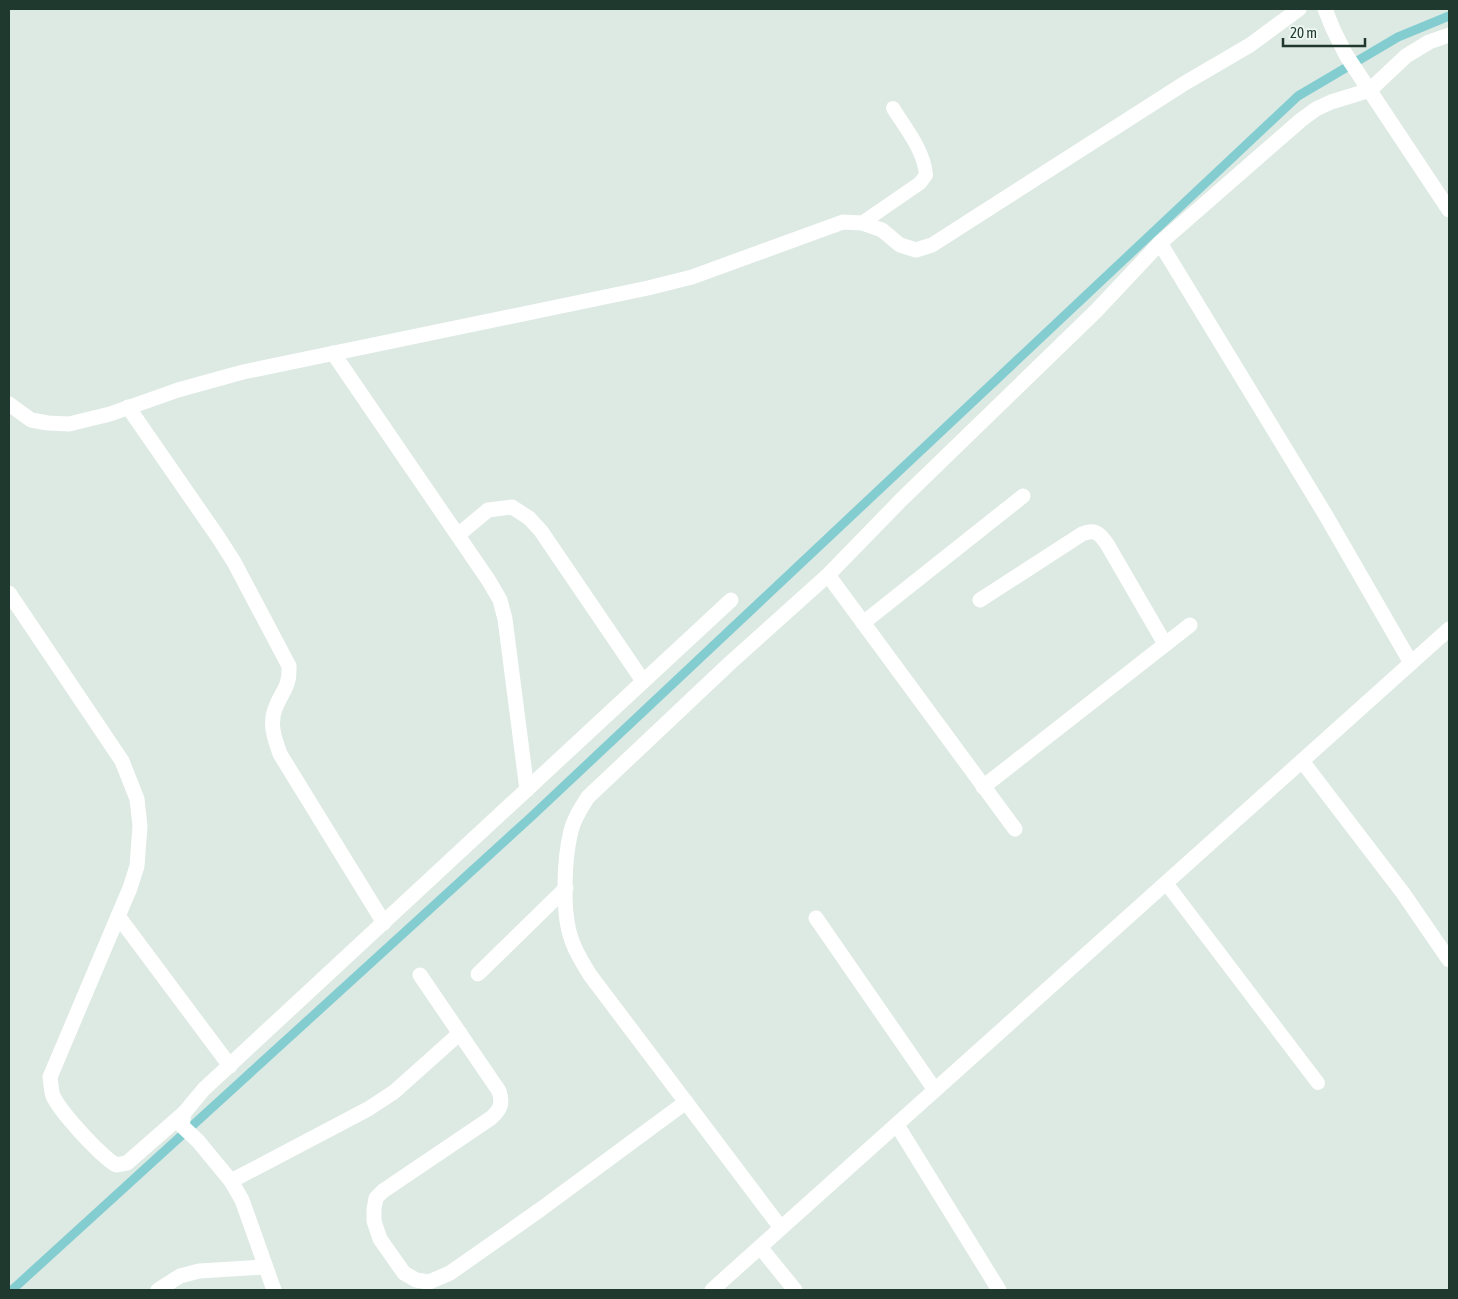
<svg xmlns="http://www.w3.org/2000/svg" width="1458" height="1299" viewBox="0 0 1458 1299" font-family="'Asap Condensed',sans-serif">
  <rect width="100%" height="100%" fill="#dde9e3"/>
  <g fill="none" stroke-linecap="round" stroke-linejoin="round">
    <polyline stroke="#83cdd1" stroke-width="9" points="12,1290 531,817 1298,96 1398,37 1449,16"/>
    <g stroke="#fff" stroke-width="14">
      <path d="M862,223L920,183L926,175C924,150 906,129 893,108"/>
      <polyline points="1166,883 1318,1083"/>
    </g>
    <g stroke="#fff" stroke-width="15">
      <polyline points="1325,9 1333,29 1346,55 1449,210"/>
      <polyline points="1160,243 1325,514 1411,663"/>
      <polyline points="333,353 489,581 500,600 505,619 527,790"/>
      <polyline points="9,404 31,420 48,423 69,424 110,414 178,390 243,372 648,288 692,277 843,222 862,223 882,230 900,245 916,250 932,245 1185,83 1250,45 1299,9"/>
      <path d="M128,407L218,537L234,562L289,666C290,688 282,690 275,709C269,724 275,740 280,754L384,923"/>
      <polyline points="458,535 488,510 512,507 529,518 541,531 643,681"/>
      <polyline points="828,575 1015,829"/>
      <path d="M9,593L122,761L137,799L140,826L137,866L130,888L50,1077C51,1083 51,1090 53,1096C61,1113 100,1155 116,1165L127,1163L184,1113"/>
      <path d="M980,600L1082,534C1095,528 1100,534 1107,544L1165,644"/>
      <polyline points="863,623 1023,496"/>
      <polyline points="1302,761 1403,893 1449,960"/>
      <polyline points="983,787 1190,625"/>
      <polyline points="118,916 230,1066"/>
      <polyline points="816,918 935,1090"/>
      <polyline points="478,974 566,888"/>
      <path d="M420,975L499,1091C503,1103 501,1109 491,1118L383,1191L376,1198L374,1209V1221L380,1239L404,1273L416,1280L429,1282L450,1273L541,1209L686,1102"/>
      <polyline points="897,1125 999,1290"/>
      <polyline points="231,1181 368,1109 394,1092 460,1033"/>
      <path d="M781,1228L590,975C583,963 575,952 571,938C562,912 564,858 571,831C574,818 581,808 588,797L730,663L828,575L902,499L1096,311L1160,243L1301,120L1316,109L1331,102L1370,90L1406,56L1429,42L1449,35"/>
      <polyline points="760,1247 795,1290"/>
      <polyline points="158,1290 180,1276 199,1271 265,1267"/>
      <polyline points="274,1290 242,1200 231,1181 198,1141 182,1126 184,1113 204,1089 731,600"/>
    </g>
    <polyline stroke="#fff" stroke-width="15" points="712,1290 1449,629"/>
  </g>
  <rect width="1458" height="1299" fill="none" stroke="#1f392f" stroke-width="20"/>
  <path d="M1283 38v8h82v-8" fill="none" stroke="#1f392f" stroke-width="2.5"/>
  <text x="1290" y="38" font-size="15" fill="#1f392f" stroke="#edf6f1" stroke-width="4" paint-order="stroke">20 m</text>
</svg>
